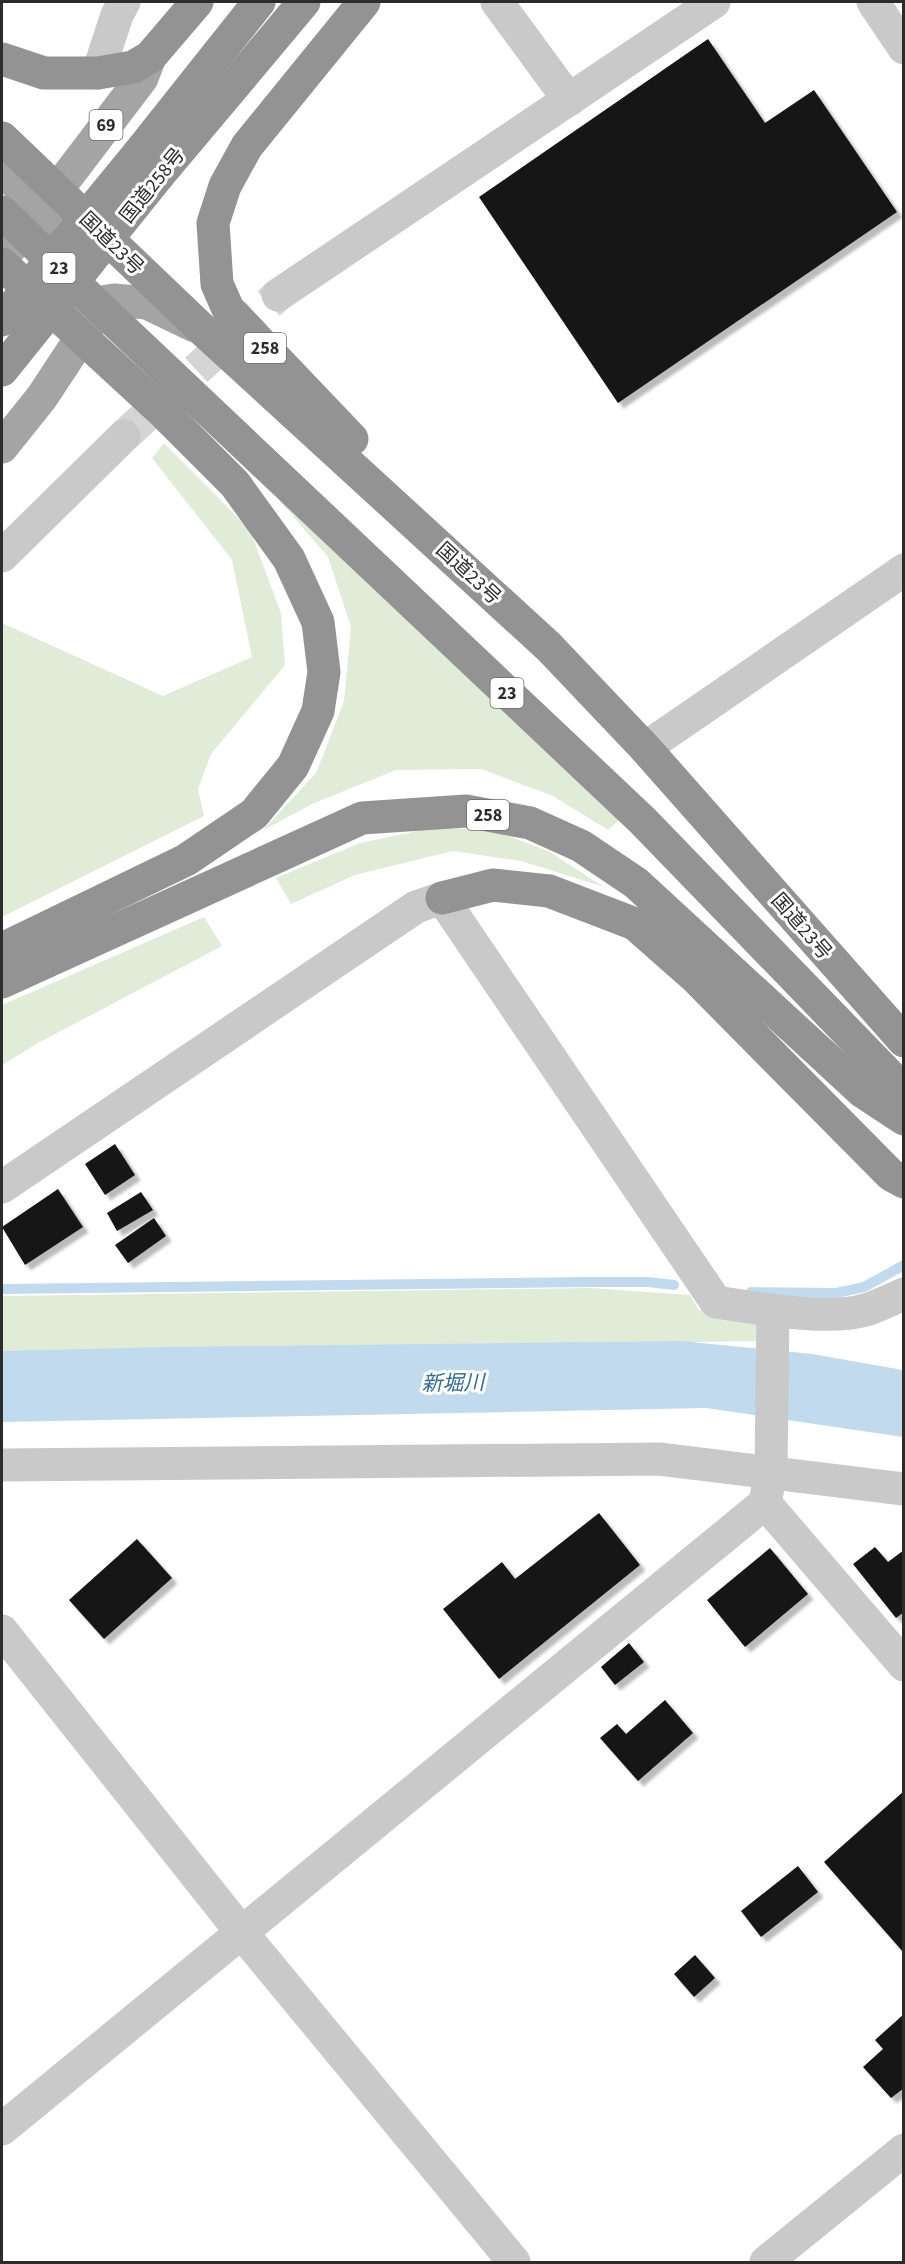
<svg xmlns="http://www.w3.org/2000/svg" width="905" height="2264" viewBox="0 0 905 2264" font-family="'Source Sans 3','Noto Sans JP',sans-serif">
  <defs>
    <filter id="shadow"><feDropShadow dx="5.5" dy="5.5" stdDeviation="1.5" flood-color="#0004"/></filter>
  </defs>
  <rect width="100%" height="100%" fill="#fff"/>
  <g fill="#e1ecd8">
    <polygon points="164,443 250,530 281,613 285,665 211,754 198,789 204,816 2,917 2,623 163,696 252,657 232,560 152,458"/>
    <polygon points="268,487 621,818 608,830 553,796 481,769 396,770 312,804 262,831 316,773 344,701 351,627 328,557"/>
    <polygon points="432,828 490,829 548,851 604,887 521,861 453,851 355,875 291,904 276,878 360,843"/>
    <polygon points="204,917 222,946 38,1043 2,1065 2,1005"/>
    <polygon points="591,1288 690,1295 699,1310 759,1319 760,1341 2,1352 2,1296"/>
  </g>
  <polygon fill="#c2daee" points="681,1341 812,1354 903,1370 903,1437 706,1408 2,1422 2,1351 166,1347"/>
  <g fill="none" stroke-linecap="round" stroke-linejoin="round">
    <g stroke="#c2daee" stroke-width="10">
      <polyline points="2,1289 587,1282 648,1282 674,1285"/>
      <polyline points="751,1292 836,1293 864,1287 904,1265"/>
    </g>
  </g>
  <g fill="#131313" filter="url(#shadow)">
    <polygon points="708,39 765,123 814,90 897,212 618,403 479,197"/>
    <polygon points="115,1144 135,1175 105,1195 85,1164"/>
    <polygon points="58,1189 83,1227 25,1265 2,1227"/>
    <polygon points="141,1192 153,1210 117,1231 107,1213"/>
    <polygon points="154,1218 166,1236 128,1263 115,1245"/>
    <polygon points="599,1513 640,1565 499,1679 443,1609 502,1562 515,1579"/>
    <polygon points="137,1539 172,1578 104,1639 69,1600"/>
    <polygon points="875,1547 888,1562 904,1550 904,1612 896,1618 853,1564"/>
    <polygon points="770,1548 808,1594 745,1647 707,1600"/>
    <polygon points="629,1643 644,1662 615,1685 601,1667"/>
    <polygon points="665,1700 693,1733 638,1781 600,1738 617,1724 626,1734"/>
    <polygon points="904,1791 904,1953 824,1862"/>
    <polygon points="798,1866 818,1892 761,1937 741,1911"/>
    <polygon points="695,1955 715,1978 694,1997 674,1974"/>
    <polygon points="904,2014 904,2088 891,2098 863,2067 883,2049 875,2040"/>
  </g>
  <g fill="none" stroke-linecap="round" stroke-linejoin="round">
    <polyline stroke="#d5d5d5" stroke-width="33" stroke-dasharray="33 16" stroke-linecap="butt" points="124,436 278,295"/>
    <g stroke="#c9c9c9" stroke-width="33">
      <polyline points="497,2 569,100"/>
      <polyline points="873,2 904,48"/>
      <polyline points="98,73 117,15 124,2"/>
      <polyline points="278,295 714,2"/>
      <polyline points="2,556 124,436"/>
      <polyline points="645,748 904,570"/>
      <path d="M2,1187L416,907L442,898L716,1302C757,1308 830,1322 869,1309C881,1305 892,1299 904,1294"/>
      <polyline points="773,1310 771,1472 765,1503 904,1665"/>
      <polyline points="2,1465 659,1459 904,1489"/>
      <polyline points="2,1631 242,1933 514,2262"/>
      <polyline points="2,2129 765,1503"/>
      <polyline points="766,2262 904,2150"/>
    </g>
    <g stroke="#a4a4a4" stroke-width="33">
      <polyline points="2,170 87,252 88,258"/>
      <polyline points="2,258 57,190 142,78 150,57"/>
      <polyline points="73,307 114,300 147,303 195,326"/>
      <polyline points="2,447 42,397 90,324 94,311"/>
    </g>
    <g stroke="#939393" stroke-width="33">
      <polyline points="2,59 44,73 98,73 133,67 150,57 197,2"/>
      <polyline points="2,138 205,332 549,647 645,748 904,1041"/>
      <polyline points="139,153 259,2"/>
      <polyline points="158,176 304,2"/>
      <polyline points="2,212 96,304 643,821 888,1074 904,1096"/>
      <polyline points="2,264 163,412 235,484 289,559 318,622 324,672 318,711 293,766 254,814 186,860 2,949"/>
      <polyline points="352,439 228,309 217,284 213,223 225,186 247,146 364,2"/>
      <polyline points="442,898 493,885 549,891 635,924 694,976 891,1175 904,1182"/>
      <polyline points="2,982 362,818 466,811 530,823 581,846 636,883 863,1092 904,1119"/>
    </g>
    <g stroke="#939393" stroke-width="33">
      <polyline points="2,320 139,153"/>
      <polyline points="2,370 158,176"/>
    </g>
  </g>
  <g text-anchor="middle" stroke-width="6" stroke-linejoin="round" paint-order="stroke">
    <g fill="#fff" stroke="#6b6b6b" stroke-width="1.5">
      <rect x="89.5" y="110" width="33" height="30" rx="4.5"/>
      <rect x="42.5" y="253" width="33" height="30" rx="4.5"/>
      <rect x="244" y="333" width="42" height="30" rx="4.5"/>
      <rect x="490.5" y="678" width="33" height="30" rx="4.5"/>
      <rect x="467" y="800" width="42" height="30" rx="4.5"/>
    </g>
    <g font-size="18" font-weight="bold" fill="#2c2c2c">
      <text x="106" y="131">69</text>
      <text x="59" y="274">23</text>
      <text x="265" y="354">258</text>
      <text x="507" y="699">23</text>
      <text x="488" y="821">258</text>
    </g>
    <g font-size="20" fill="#2c2c2c" stroke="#fff">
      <text transform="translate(152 185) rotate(-51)" y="7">国道258号</text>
      <text transform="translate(112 243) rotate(44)" y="7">国道23号</text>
      <text transform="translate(469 573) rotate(43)" y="7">国道23号</text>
      <text transform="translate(802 926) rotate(49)" y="7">国道23号</text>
    </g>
    <g font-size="21" font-style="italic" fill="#346a94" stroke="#fff">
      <text transform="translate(453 1383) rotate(-1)" y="7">新堀川</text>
    </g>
  </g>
  <rect width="905" height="2264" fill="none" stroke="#2c2c2c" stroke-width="6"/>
</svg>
